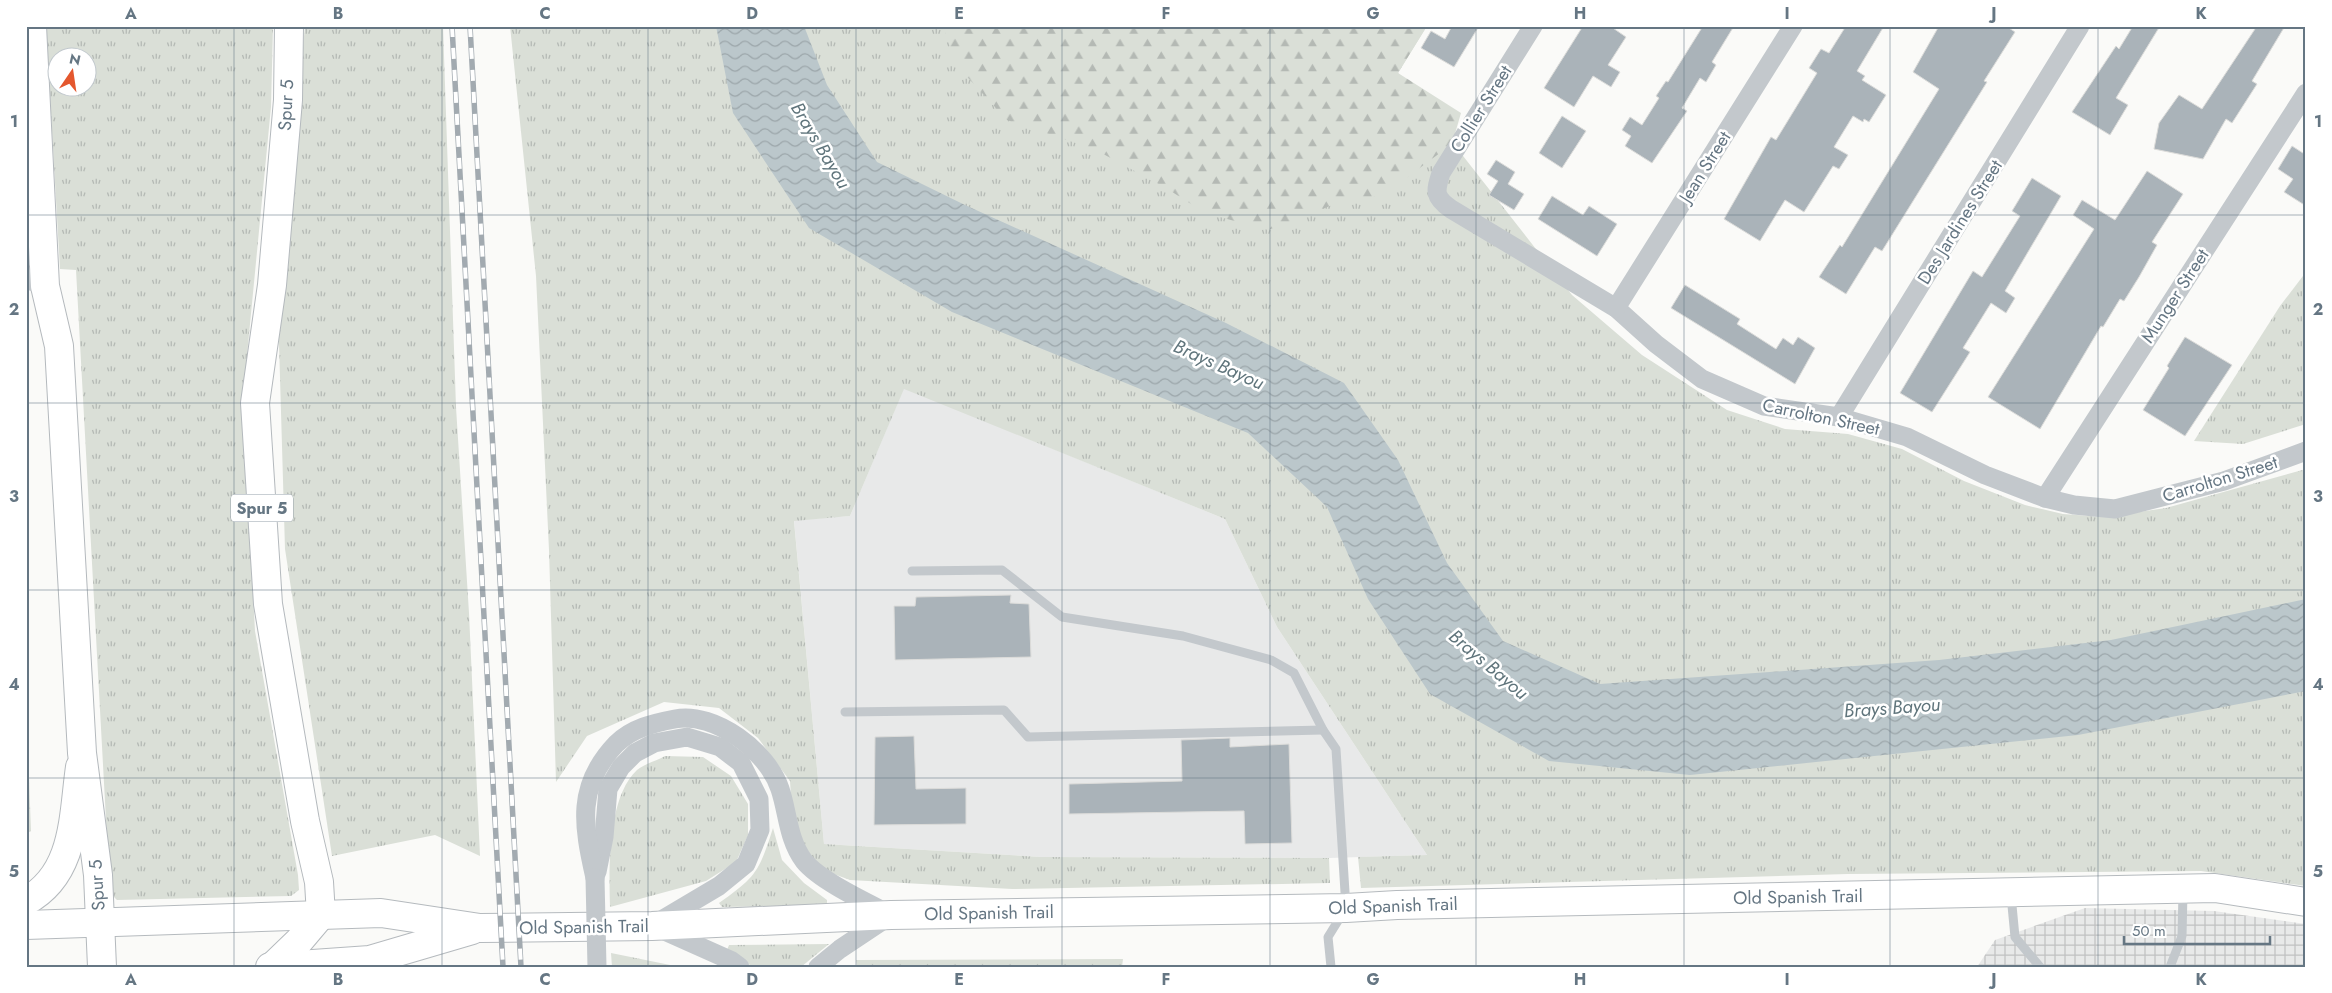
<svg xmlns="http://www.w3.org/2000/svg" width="2332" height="993" viewBox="0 0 2332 993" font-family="Jost,sans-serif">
  <defs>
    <pattern id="industrial-grid" width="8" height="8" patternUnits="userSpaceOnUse" patternTransform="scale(1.25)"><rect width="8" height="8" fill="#e8e9e9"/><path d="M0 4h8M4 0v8" fill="none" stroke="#c0c1c2"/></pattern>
    <pattern id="grass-tufts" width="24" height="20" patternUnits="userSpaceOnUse" patternTransform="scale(1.25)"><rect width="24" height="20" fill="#dadfd7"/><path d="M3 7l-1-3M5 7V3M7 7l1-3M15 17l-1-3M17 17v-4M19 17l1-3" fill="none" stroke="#b4b9b4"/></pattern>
    <pattern id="forest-firs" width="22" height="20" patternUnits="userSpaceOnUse" patternTransform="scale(1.25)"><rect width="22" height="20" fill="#dadfd7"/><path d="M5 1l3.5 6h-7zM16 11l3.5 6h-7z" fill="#b4b9b4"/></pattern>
    <pattern id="water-waves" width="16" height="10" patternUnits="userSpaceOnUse" patternTransform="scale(1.25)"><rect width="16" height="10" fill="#bbc7cb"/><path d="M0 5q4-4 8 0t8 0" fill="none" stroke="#9ca6aa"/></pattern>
  </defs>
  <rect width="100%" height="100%" fill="#fafaf8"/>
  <polygon fill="#e8e9e9" points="904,388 1225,519 1277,627 1427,855 1329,858 1041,857 824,844 794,520 850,516"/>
  <polygon fill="url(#industrial-grid)" points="2085,908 2214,911 2306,924 2306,967 1977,967 1995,940"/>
  <g fill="url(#grass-tufts)" fill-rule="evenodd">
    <path d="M46,26H273L271,107L247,355V482L255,631L298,875L299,890L291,896L117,900L110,893L76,270L60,269ZM58,58H88V88H58Z"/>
    <polygon points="305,26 443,26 456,407 469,613 480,856 435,835 332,856 285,549 278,309"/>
    <polygon points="510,26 1427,26 1398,73 1572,295 1642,355 1727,410 1785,429 1848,434 1902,449 1964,481 2025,505 2063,514 2104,517 2166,508 2306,469 2306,886 2201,871 1848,874 1361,888 1358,857 1427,855 1277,627 1225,519 904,389 850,516 794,521 824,844 1041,857 1329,858 1330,883 1012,889 850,880 820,869 793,828 790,781 758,738 719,708 664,702 587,736 556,782 549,550 536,276"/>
    <polygon points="2306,272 2306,424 2243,444 2194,441 2280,306"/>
    <path d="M665,756L703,757L731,776L748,804V835L736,862L706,881L610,907C609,869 607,798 637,770C644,764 656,761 665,756Z"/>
    <path d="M773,828L782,860L804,883L827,900V905L722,907L719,903C756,877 759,872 773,828Z"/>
    <polygon points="829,944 801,967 753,967 727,950 729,945"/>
    <polygon points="611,953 680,967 612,967"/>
  </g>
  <g fill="url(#forest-firs)">
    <polygon points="943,26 1427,26 1398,73 1461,113 1452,144 1382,196 1348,199 1268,230 1205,213 1166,188 1094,149 1007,120 958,67"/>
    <polygon points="26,699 31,831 26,834"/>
    <polygon points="1123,959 1122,967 857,967 856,960"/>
  </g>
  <polygon fill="url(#water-waves)" points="716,26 804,26 827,85 877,162 965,205 1226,323 1344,383 1398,460 1447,563 1503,641 1600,684 1939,660 2111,640 2306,599 2306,691 2078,735 1690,775 1549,761 1430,694 1368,599 1327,507 1248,433 952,312 809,228 733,113"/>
  <g fill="#aab3b9" stroke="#dcdcda">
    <polygon points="1452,26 1479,26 1454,67 1421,48 1431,31 1445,39"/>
    <polygon points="1583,26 1610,26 1626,37 1608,65 1620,72 1611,87 1593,76 1574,107 1544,88"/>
    <polygon points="1703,26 1734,26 1712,62 1716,65 1706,82 1700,78 1682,108 1687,111 1652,163 1625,146 1631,136 1622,130 1630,117 1642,125 1659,98 1656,96 1666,81 1668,82"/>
    <polygon points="1846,26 1884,26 1857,71 1865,76 1862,80 1886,95 1869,122 1864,119 1863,122 1853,116 1834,147 1848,155 1839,169 1833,166 1804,212 1785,200 1760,241 1724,219 1771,137 1776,140 1817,73 1809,68 1821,49 1829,53"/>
    <polygon points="1939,26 2006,26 2015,32 1984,81 1987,82 1882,251 1875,247 1846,294 1819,277 1840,245 1842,247 1939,89 1913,72"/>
    <polygon points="2133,26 2160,26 2116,98 2128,105 2110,135 2072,112 2116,46 2119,49"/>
    <polygon points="2257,26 2285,26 2252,81 2257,84 2232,123 2226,119 2203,159 2154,149 2159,123 2179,95 2202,109"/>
    <polygon points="1562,116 1586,131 1562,168 1539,153"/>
    <polygon points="2292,146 2306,155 2306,206 2284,192 2293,179 2278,169"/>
    <polygon points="1496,160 1515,172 1508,184 1524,194 1514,210 1489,195 1498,181 1487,174"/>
    <polygon points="2147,171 2183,194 2152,242 2157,245 2139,277 2124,301 2120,299 2103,327 2101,326 2040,429 1988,397 2094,229 2073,215 2082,200 2115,220"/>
    <polygon points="2032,178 2061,196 2005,291 2015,298 2006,313 1991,303 1963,348 1970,352 1932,412 1900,393 1973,271 1982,277 2020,216 2012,211"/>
    <polygon points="1552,196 1583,215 1589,206 1617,224 1597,256 1538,219"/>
    <polygon points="1685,285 1740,319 1737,324 1776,349 1783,338 1793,345 1798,337 1815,348 1795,384 1671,308"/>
    <polygon points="2185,337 2232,365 2185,436 2143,410 2169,368 2167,366"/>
    <polygon points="1011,595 1010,603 1029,604 1031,657 895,660 894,606 915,606 916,597"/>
    <polygon points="914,736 916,789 966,788 966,824 874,825 875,737"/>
    <polygon points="1230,738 1230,747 1289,744 1292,843 1245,844 1244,811 1069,814 1069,784 1182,781 1181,740"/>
  </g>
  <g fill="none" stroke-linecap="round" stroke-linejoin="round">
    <defs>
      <g id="primary">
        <path d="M26,901C76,874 73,815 80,767"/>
        <polyline points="26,925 381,913 480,928 652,926 891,915 1346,908 1397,905 2215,888 2306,902"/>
        <polyline points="270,967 370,960 472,930"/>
      </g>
      <g id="highway">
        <polyline points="32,26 45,286 59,346 82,753 98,875 102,967"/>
        <polyline points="272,967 299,941 321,915 319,882 305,821 268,604 255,403 272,285 288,100 289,26"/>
      </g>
    </defs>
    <use href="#primary" stroke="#b5babe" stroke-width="30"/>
    <use href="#highway" stroke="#b4b9bd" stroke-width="30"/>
    <g stroke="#c3c8cc" stroke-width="9">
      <polyline points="912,571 1002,570 1062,617 1183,636 1271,660 1294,673 1323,730 1336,749 1346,908 1328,937 1331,967"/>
      <polyline points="845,712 1004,710 1028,737 1323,730"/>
      <polyline points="2011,895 2015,937 2040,967"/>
      <polyline points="2170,967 2182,936 2183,892"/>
    </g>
    <g stroke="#c3c8cc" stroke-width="19">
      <path d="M1533,26L1441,173C1435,192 1434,197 1451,209L1616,308L1656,344L1702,379L1764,406L1839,417L1907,437L1985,475L2045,498L2074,505L2115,509L2224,481L2306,451"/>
      <polyline points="26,256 44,256"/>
      <polyline points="26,279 45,286"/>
      <polyline points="1616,308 1793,26"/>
      <polyline points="1839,417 2080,26"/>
      <polyline points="2045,498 2306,93"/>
      <polyline points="597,872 604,837 608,789 621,767 635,753 654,743 687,737 720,747 741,763 759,799 760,830 746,864 719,886 655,924"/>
      <path d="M595,878C583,825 576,786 616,744C632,728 654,723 675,719C715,711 768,752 780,789C788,813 788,840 804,861C820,881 868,903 891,915L840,949L818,967"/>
      <polyline points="658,928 732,961 740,967"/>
    </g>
    <use href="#primary" stroke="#fff" stroke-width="28"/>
    <use href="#highway" stroke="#fff" stroke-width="28"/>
    <defs>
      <g id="rail">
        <polyline points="452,26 503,967"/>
        <polyline points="470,26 521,967"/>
      </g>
    </defs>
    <use href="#rail" stroke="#a2aab0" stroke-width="5.5"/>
    <use href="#rail" stroke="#fff" stroke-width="4" stroke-dasharray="11" stroke-linecap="butt"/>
    <polyline stroke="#c3c8cc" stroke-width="19" points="595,878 597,967"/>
  </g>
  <path fill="none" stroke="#657683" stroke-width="1" stroke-opacity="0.55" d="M234,26V967M442,26V967M648,26V967M856,26V967M1062,26V967M1270,26V967M1476,26V967M1684,26V967M1890,26V967M2098,26V967M26,215H2306M26,403H2306M26,590H2306M26,778H2306"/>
  <g text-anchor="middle" stroke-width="5" stroke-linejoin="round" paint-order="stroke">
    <rect fill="#fff" stroke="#939fa8" stroke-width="1" x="231" y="494.5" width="62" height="27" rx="4"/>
    <g font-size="16" font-weight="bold" fill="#657683">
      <text x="262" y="514">Spur 5</text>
    </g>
    <g font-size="18" fill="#657683" stroke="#fff">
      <text transform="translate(286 105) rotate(-87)" y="6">Spur 5</text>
      <text transform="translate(1481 109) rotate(-58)" y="6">Collier Street</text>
      <text transform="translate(1705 167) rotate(-58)" y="6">Jean Street</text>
      <text transform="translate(1960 222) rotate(-58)" y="6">Des Jardines Street</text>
      <text transform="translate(2175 296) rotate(-57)" y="6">Munger Street</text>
      <text transform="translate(1821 417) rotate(12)" y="6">Carrolton Street</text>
      <text transform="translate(2220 479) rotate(-17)" y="6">Carrolton Street</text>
      <text transform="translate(97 885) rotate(-94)" y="6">Spur 5</text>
      <text transform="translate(1798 897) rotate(-1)" y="6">Old Spanish Trail</text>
      <text transform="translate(1393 906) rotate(-2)" y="6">Old Spanish Trail</text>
      <text transform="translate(989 913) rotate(-1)" y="6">Old Spanish Trail</text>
      <text transform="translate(584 927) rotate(-1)" y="6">Old Spanish Trail</text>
    </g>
    <g font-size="19" font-style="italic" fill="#60757c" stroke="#fff">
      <text transform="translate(821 145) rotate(59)" y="7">Brays Bayou</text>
      <text transform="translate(1219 364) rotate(24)" y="7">Brays Bayou</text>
      <text transform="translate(1489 664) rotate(40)" y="7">Brays Bayou</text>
      <text transform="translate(1892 707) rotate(-4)" y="7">Brays Bayou</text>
    </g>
  </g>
  <rect width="2332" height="993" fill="none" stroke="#ffffff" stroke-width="55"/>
  <g transform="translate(72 72) rotate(13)"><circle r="24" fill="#ffffff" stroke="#c1c8cd"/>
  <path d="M0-4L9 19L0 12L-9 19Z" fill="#e4572e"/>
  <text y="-8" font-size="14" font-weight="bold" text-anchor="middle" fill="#657683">N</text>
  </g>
  <path d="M2124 936v8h146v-8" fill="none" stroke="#657683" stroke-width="2.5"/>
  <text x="2132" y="936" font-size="15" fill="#657683" stroke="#ffffff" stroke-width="4" paint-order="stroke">50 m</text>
  <rect x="28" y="28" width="2276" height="938" fill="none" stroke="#657683" stroke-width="2"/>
  <g font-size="16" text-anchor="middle" font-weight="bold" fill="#657683">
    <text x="131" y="19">A</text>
    <text x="338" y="19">B</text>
    <text x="545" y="19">C</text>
    <text x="752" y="19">D</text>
    <text x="959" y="19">E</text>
    <text x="1166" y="19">F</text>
    <text x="1373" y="19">G</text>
    <text x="1580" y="19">H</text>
    <text x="1787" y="19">I</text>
    <text x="1994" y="19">J</text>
    <text x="2201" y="19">K</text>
    <text x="14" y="127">1</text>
    <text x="2318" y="127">1</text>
    <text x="14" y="315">2</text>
    <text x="2318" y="315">2</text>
    <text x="14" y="502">3</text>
    <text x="2318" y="502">3</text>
    <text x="14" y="690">4</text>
    <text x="2318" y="690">4</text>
    <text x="14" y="877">5</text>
    <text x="2318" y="877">5</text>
    <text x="131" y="985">A</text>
    <text x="338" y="985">B</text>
    <text x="545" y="985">C</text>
    <text x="752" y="985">D</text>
    <text x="959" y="985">E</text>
    <text x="1166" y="985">F</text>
    <text x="1373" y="985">G</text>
    <text x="1580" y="985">H</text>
    <text x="1787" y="985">I</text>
    <text x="1994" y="985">J</text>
    <text x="2201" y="985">K</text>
  </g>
</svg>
